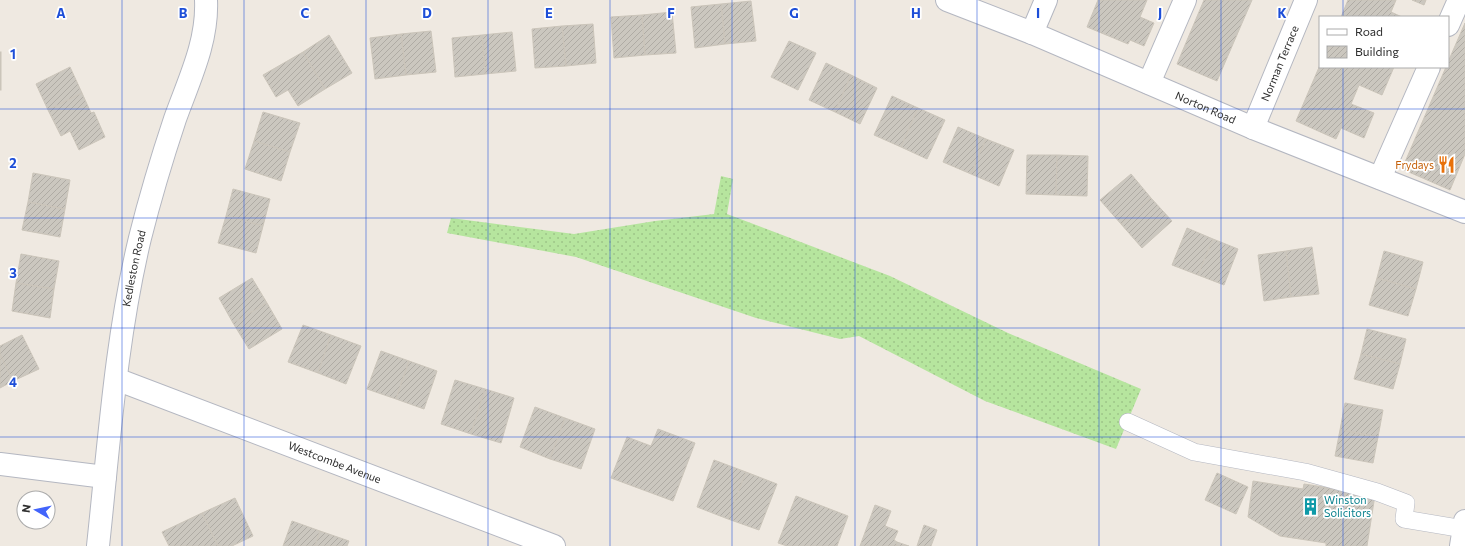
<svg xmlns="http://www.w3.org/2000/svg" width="1465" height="546" viewBox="0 0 1465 546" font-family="Commissioner,sans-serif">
  <defs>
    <pattern id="grass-dots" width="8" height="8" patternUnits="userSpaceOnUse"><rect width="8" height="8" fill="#b6e59e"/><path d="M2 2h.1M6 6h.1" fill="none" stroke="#9dc588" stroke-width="1.8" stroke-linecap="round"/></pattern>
    <pattern id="building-hatch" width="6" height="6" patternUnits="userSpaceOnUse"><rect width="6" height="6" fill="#cbc7bf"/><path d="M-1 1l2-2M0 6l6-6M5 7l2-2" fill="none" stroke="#afaba4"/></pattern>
  </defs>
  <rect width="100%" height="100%" fill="#efe9e1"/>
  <polygon fill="url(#grass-dots)" points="721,176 733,179 727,214 890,276 1008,333 1141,389 1116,449 985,401 859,336 840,339 756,318 576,257 447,233 451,218 574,234 655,221 714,214"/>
  <g fill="url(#building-hatch)" stroke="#cbc5ba">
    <polygon points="1098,0 1147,0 1140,17 1154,23 1144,46 1130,40 1128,44 1087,27"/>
    <polygon points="1204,0 1252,0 1217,81 1177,64"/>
    <polygon points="1348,0 1396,0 1391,12 1402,17 1341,17"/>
    <polygon points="1412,0 1426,0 1424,5"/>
    <polygon points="751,1 756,41 725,44 721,4"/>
    <polygon points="721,4 725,44 695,48 691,7"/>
    <polygon points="672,12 676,53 645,55 642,15"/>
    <polygon points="642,15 645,55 614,58 611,17"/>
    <polygon points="1465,23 1465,154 1450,190 1402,169 1446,67 1448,67 1448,62"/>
    <polygon points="593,24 596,63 566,66 562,26"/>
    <polygon points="562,26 566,66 535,68 532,29"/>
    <polygon points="431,31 436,72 406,75 401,34"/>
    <polygon points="512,32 516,71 485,74 482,35"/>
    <polygon points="401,34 406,75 375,79 370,38"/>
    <polygon points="329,35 352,73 325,89 303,52"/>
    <polygon points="482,35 485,74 455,77 452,38"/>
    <polygon points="789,41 816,53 798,90 771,77"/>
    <rect x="0" y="52" width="1" height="38"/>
    <polygon points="303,52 325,89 298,106 288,90 276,97 263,75"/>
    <polygon points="826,63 851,75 835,112 809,100"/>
    <polygon points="1320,65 1320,67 1394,67 1382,95 1359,85 1351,104 1374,113 1364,138 1341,128 1336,139 1296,121"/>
    <polygon points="70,67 82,93 48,110 36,84"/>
    <polygon points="851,75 877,88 860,124 835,112"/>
    <polygon points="82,93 91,113 94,112 105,137 79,150 70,131 61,136 48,110"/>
    <polygon points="892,96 918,108 901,147 874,135"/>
    <polygon points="918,108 945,120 927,159 901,147"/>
    <polygon points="263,112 300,123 290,152 254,141"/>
    <polygon points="958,127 986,139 971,174 943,162"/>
    <polygon points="986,139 1014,150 999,186 971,174"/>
    <polygon points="254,141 290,152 281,181 245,169"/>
    <polygon points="1027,155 1057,155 1056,195 1026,194"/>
    <polygon points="1057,155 1088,156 1087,196 1056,195"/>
    <polygon points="33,173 70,180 65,209 28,202"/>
    <polygon points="1131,174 1151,198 1121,224 1100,200"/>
    <polygon points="233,189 270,199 263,226 226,216"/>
    <polygon points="1151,198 1172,221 1142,248 1121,224"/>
    <polygon points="28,202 65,209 60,237 22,230"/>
    <polygon points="226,216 263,226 256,253 218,243"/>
    <polygon points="1187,228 1213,239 1198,275 1172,265"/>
    <polygon points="1213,239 1238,249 1224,285 1198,275"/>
    <polygon points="1312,247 1319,294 1291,297 1286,251"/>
    <polygon points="1286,251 1291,297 1264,301 1258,255"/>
    <polygon points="1384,251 1423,262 1416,289 1377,278"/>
    <polygon points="21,254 59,261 54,289 16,283"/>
    <polygon points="252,278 267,303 233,323 219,298"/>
    <polygon points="1377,278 1416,289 1408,316 1369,305"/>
    <polygon points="16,283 54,289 50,318 12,311"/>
    <polygon points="267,303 282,329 249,349 233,323"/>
    <polygon points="303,325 331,335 318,373 288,362"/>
    <polygon points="1367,329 1406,339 1400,364 1361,354"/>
    <polygon points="22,335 39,369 13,381 0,354 0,346"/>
    <polygon points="331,335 361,346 346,384 318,373"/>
    <polygon points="381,351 409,361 396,399 367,389"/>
    <polygon points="0,354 13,381 0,388"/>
    <polygon points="1361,354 1400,364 1393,389 1354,379"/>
    <polygon points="409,361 437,371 424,409 396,399"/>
    <polygon points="455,380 485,389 471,434 441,424"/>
    <polygon points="485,389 514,398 501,443 471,434"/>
    <polygon points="1345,403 1383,410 1378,437 1340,430"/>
    <polygon points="535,407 565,418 550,459 520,447"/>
    <polygon points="565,418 595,429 581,469 550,459"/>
    <polygon points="658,429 695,443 673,501 611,478 627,437 651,446"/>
    <polygon points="1340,430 1378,437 1373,463 1335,456"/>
    <polygon points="714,460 746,472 728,519 697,507"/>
    <polygon points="746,472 777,484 759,530 728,519"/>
    <polygon points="1217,473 1248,487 1236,514 1205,500"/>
    <polygon points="1253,481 1303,489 1304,484 1375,495 1367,546 1326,546 1326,543 1280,536 1248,517"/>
    <polygon points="796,496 848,516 837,546 787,546 778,543"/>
    <polygon points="235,498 253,536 232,546 218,546 202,513"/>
    <polygon points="875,505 891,511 885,526 898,531 894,540 897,542 896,546 860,546"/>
    <polygon points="202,513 218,546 169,546 162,532"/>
    <polygon points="292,521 320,531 315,546 283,546"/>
    <polygon points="924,525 937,530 931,546 917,546"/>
    <polygon points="320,531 349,541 347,546 315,546"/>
    <polygon points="897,542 909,546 896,546"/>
  </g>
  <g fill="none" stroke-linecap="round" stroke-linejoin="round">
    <defs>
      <polyline id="service" points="1128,422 1194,452 1305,472 1377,492 1406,503 1404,519 1464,529"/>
      <g id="minor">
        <path id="s1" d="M947,0L1032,33L1253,128L1465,212"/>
        <polyline points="1448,25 1459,0"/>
        <polyline points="1032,33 1046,0"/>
        <polyline points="1149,83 1185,0"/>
        <path id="s2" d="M1253,128L1306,0"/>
        <polyline points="1380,178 1429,67"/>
        <path id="s3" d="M116,379L554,546"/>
        <polyline points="0,464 105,477"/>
        <path id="s4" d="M98,546C109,443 116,338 140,238C150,198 162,158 175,119C189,80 208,42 206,0"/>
      </g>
      <polyline id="tertiary" points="1461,546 1465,521"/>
    </defs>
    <use href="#service" stroke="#b4b7c1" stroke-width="18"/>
    <use href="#minor" stroke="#b4b7c1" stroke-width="24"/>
    <use href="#tertiary" stroke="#b4b7c1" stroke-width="24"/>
    <use href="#service" stroke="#fff" stroke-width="17"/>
    <use href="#minor" stroke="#fff" stroke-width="22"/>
    <use href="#tertiary" stroke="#fff" stroke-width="22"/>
  </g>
  <path fill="none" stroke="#1d4ed8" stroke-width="1" stroke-opacity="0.55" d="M122,0V546M244,0V546M366,0V546M488,0V546M610,0V546M732,0V546M855,0V546M977,0V546M1099,0V546M1221,0V546M1343,0V17M1343,67V546M0,109H1465M0,218H1465M0,328H1465M0,437H1465"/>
  <defs>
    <symbol id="restaurant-bare" viewBox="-9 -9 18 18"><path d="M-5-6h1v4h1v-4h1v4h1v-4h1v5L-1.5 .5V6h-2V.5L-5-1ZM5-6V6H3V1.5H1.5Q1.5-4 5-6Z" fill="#e8710a" stroke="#fff" stroke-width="2.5" paint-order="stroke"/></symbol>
    <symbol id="building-bare" viewBox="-9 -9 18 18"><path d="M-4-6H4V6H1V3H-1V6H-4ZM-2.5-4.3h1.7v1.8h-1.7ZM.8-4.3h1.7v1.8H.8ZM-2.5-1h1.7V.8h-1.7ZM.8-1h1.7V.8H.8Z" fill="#0f9aa8" stroke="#fff" stroke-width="2.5" paint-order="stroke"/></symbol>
  </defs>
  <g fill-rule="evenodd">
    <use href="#restaurant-bare" x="1434" y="152" width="25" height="25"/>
    <use href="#building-bare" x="1298" y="494" width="25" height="25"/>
  </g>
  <g text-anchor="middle" stroke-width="3.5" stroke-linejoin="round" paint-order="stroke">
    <g font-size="11" fill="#2e2e2e" stroke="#fff">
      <text dy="4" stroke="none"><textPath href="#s2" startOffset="70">Norman Terrace</textPath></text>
      <text dy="4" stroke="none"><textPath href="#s1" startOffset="280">Norton Road</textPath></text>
      <text dy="4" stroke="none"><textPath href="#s4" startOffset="280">Kedleston Road</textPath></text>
      <text dy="4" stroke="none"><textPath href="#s3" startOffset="234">Westcombe Avenue</textPath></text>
    </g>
    <g font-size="11" fill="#c56008" stroke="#fff" text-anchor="end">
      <text x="1434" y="169">Frydays</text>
    </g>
    <g font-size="11" fill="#0d838f" stroke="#fff" text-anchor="start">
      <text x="1324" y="504">Winston<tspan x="1324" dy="13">Solicitors</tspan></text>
    </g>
  </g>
  <g font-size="13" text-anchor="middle" font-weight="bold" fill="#1d4ed8" stroke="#fff" stroke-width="3.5" stroke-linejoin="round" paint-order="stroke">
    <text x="61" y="18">A</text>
    <text x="183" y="18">B</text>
    <text x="305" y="18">C</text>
    <text x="427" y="18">D</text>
    <text x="549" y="18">E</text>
    <text x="671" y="18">F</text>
    <text x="794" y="18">G</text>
    <text x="916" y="18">H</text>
    <text x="1038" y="18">I</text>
    <text x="1160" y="18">J</text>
    <text x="1282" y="18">K</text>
    <text x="13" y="59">1</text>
    <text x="13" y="168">2</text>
    <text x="13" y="278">3</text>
    <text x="13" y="387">4</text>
  </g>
  <rect x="1319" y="16" width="130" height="52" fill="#ffffff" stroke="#ababab"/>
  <rect x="1327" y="29" width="20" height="6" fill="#ffffff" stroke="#ababab"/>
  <text x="1355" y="36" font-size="12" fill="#2e2e2e">Road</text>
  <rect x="1327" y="46" width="20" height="12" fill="url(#building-hatch)" stroke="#ababab"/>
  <text x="1355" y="56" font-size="12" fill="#2e2e2e">Building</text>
  <g transform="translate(36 510) rotate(279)"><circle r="19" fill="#ffffff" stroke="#ababab"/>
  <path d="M0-3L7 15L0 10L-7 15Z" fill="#4264fb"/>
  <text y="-6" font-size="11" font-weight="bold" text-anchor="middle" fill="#2e2e2e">N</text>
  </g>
</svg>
